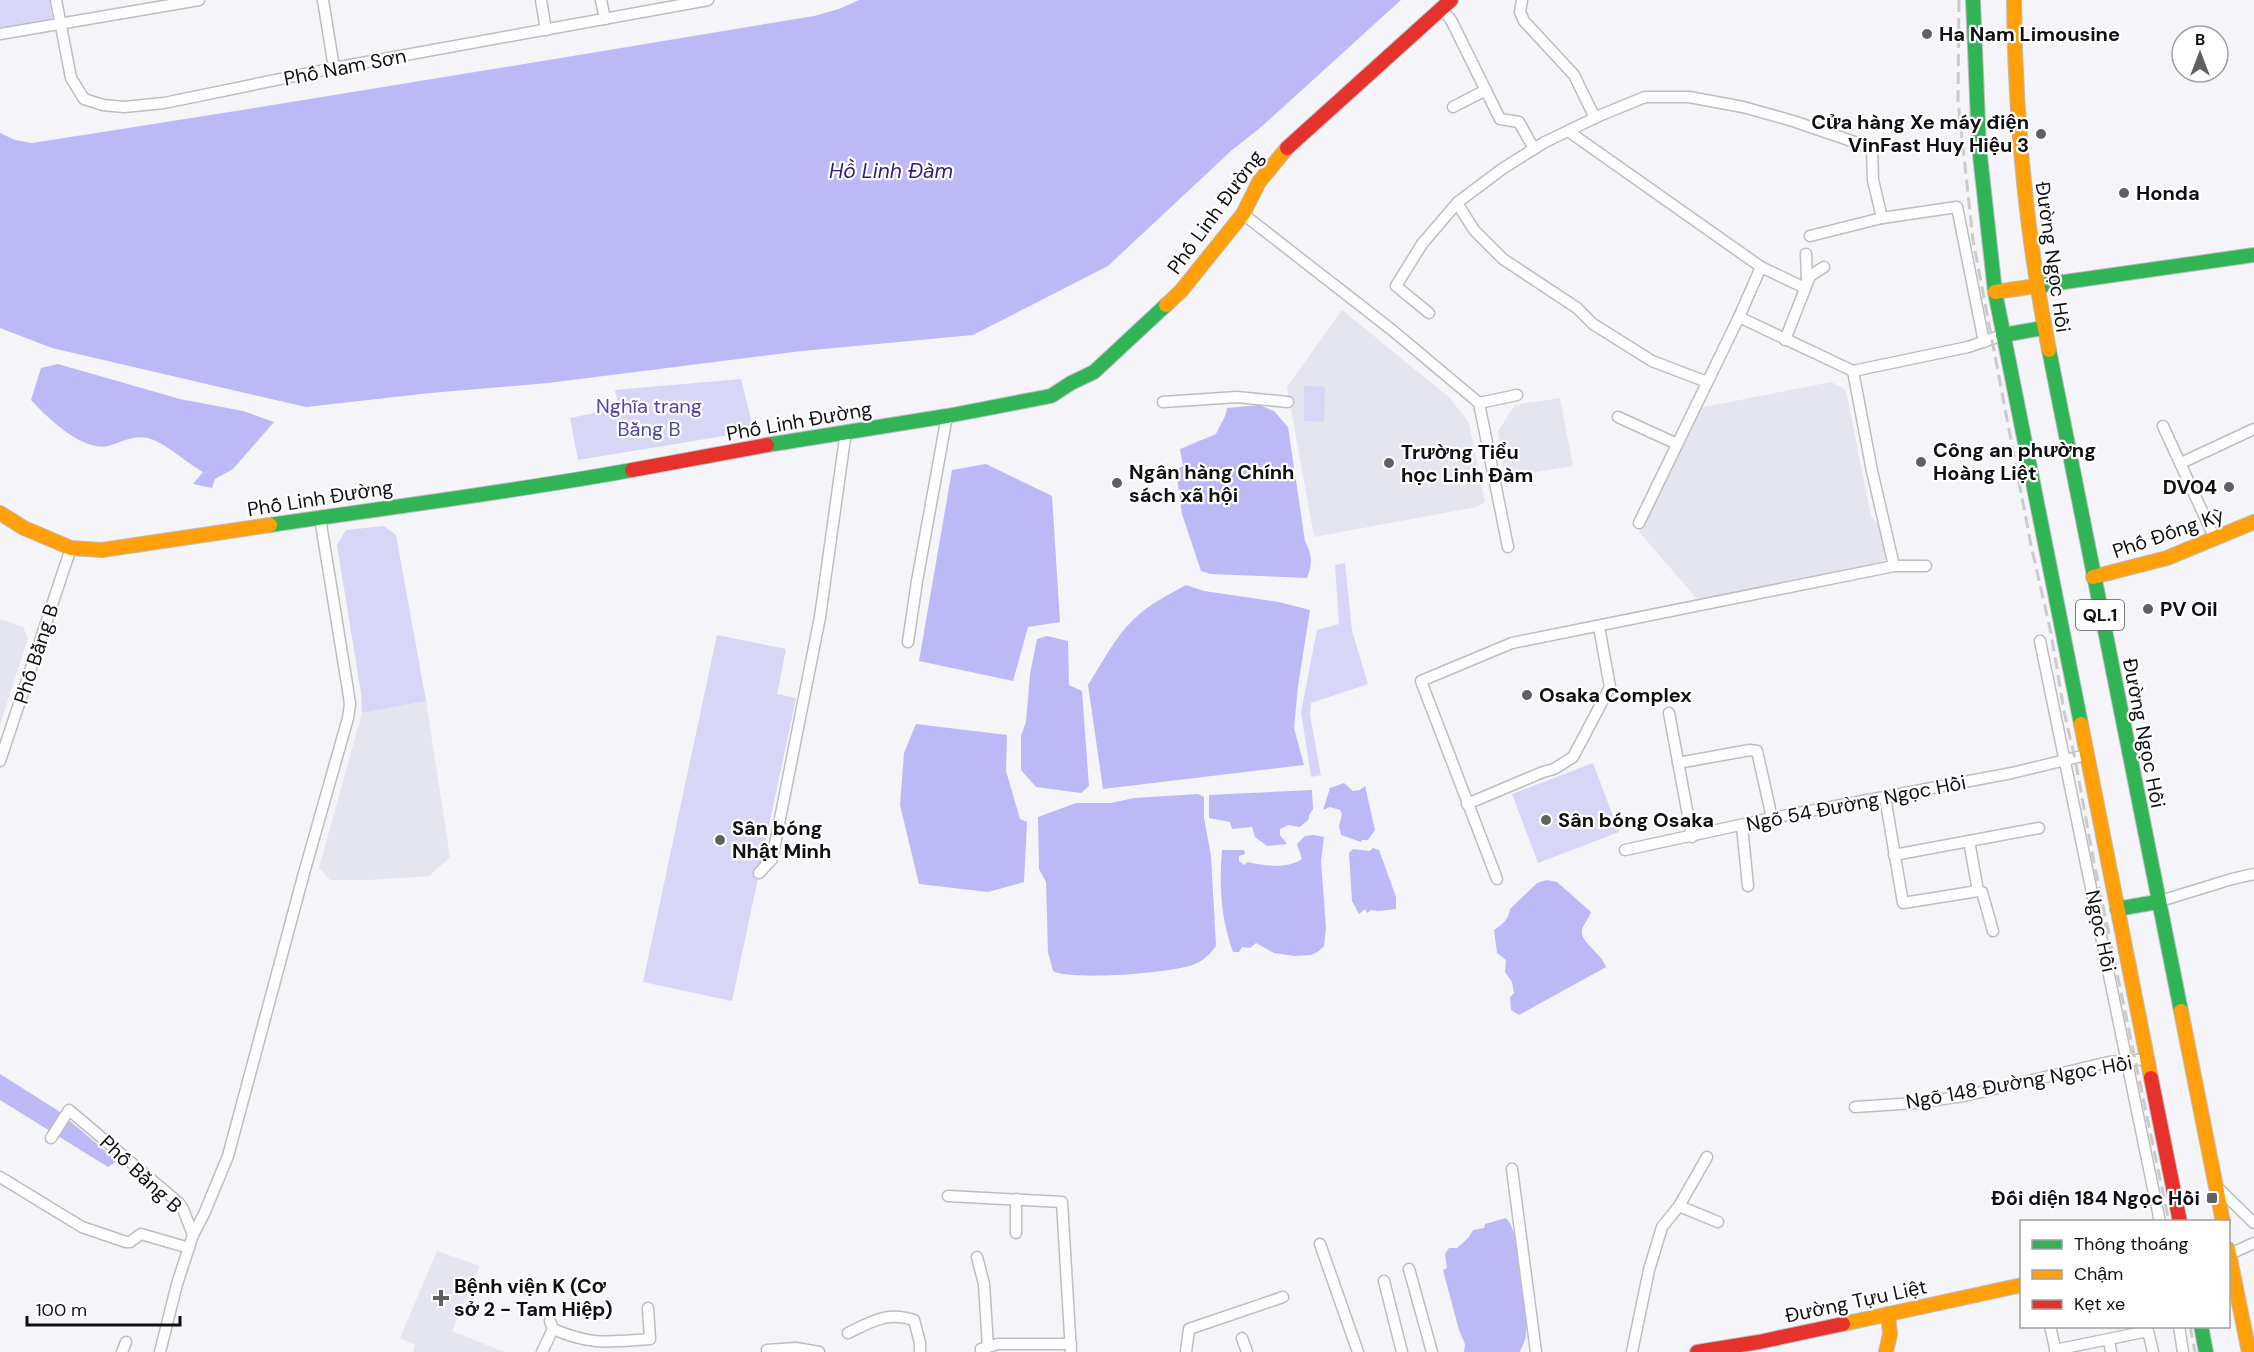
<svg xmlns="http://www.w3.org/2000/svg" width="2254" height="1352" viewBox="0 0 2254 1352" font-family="'DM Sans',sans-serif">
  <rect width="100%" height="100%" fill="#f4f4f9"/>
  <g fill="#e5e5ef">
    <polygon points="1342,310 1450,398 1469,423 1485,502 1477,507 1314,537 1287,387"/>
    <polygon points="1831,382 1846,390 1871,516 1882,529 1887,558 1878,564 1697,599 1639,532 1699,408"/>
    <polygon points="1560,398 1573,466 1505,477 1498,431 1515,405"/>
    <polygon points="0,619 23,627 28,638 0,725"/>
    <polygon points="426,701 450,857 429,876 370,880 330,880 319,868 362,713"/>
    <polygon points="437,1251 480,1266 452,1331 504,1352 413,1352 415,1345 400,1338"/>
  </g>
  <g fill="#d7d6f7">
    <polygon points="0,0 50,0 53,25 0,34"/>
    <polygon points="741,379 754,431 578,460 570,418 619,408 615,390"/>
    <polygon points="1304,386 1325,387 1324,422 1304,421"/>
    <polygon points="384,526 396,535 426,701 362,713 361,693 337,545 346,530"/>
    <polygon points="1345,563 1352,631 1368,684 1311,703 1310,715 1321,775 1311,777 1301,712 1317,630 1339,624 1335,565"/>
    <polygon points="717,635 786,649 777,694 796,698 732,1001 643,982"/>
    <polygon points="1593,763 1619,832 1538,863 1512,794"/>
  </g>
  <g fill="#bdb9f7">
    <path d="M859,0H1401L1260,128L1232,150L1108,266L973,335L802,351L548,383L430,393L306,407L52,348L0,328V133L15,140L32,143C293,103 553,59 814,16L839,9Z"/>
    <path d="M58,364L180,399L243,411L274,422L233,469L215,479L212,488L193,484L203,472C187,463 164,442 148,438C133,435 122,442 108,446C82,452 47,417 31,400L41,368Z"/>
    <path d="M1259,405L1274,411L1288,427L1305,541C1312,555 1313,563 1307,578L1210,574L1201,571L1182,514L1176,470L1183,466L1180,449L1216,434C1220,424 1226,418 1227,408Z"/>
    <polygon points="986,464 1052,496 1060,622 1028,627 1013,681 919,661 952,470"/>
    <path d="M1186,585L1204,591L1279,602L1310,610L1298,686L1294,728L1304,765L1103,789L1088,685C1102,663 1115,637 1134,619C1149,604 1168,595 1186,585Z"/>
    <polygon points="1047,636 1068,641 1069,685 1082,691 1089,786 1081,793 1036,787 1021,770 1021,736 1026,722 1030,674 1037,639"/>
    <polygon points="916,724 1007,735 1006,771 1020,819 1027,822 1024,882 988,892 919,884 900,805 904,753"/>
    <polygon points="1344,783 1353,791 1360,790 1365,786 1375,830 1368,840 1362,840 1361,842 1341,835 1339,826 1342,814 1340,810 1330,807 1323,810 1330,788"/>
    <polygon points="1312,790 1313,809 1309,815 1309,819 1300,827 1288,825 1280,829 1280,835 1287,844 1267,846 1255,837 1252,827 1232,829 1230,822 1209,818 1209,795"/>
    <path d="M1198,794L1204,797V818L1211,856L1216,946C1210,954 1204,960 1195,964C1177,973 1069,981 1053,971L1048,952L1046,882L1039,869L1038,817L1076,803H1111L1134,798Z"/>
    <path d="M1314,835L1324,837L1321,861L1326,928L1324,946L1319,951L1311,955L1294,956L1274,953L1256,943L1250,948L1242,947L1239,952H1233C1221,919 1219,886 1222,850H1244L1245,854L1239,856V861L1244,865L1248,862C1264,866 1288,869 1302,859L1297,844L1305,836Z"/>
    <polygon points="1373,848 1379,850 1396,897 1396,909 1378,911 1371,910 1367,913 1365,909 1359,914 1352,901 1349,853 1353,849 1369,851"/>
    <path d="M1547,880L1557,882L1591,912C1589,918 1583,925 1582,930C1579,941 1602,954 1606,967L1519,1015L1511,1010L1510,997L1514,993L1512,982L1505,972L1506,960L1497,953L1494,930C1502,925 1509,919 1510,909L1537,883Z"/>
    <polygon points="0,1074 57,1110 117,1161 108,1167 0,1100"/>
    <path d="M1506,1218C1521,1232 1528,1312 1526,1334C1526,1340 1522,1346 1520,1352H1464L1465,1344L1459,1330L1443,1270L1447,1268L1445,1254L1449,1248H1457C1463,1243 1470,1237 1473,1230L1484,1228L1485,1224Z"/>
  </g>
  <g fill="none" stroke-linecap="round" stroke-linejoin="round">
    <defs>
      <g id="street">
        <polyline points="56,0 71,78 84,99 103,105 124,107 164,103 334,68 708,0"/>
        <polyline points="323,0 334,68"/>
        <polyline points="541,0 546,30"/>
        <polyline points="601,0 605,19"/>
        <polyline points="1522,0 1520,12 1524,21 1574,75 1595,118"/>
        <polyline points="1441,9 1451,20 1500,119 1519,122 1534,149"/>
        <polyline points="0,34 199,0"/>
        <polyline points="1453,107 1486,90"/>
        <polyline points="1568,131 1761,267 1805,288"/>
        <polyline points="1457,203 1474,230 1503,259 1577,308 1593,324 1652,361 1707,382"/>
        <polyline points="1243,214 1392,330 1479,403 1508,547"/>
        <polyline points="1810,236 1882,218"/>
        <polyline points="1806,254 1807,281"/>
        <polyline points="1761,267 1739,317 1853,371 1968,347 2003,335"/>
        <polyline points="1429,313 1396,286 1422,244 1458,202 1502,169 1545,142 1601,115 1645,97 1689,97 1743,107 1793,121 1872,148 1873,180 1882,218 1957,207 1984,342"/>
        <polyline points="1785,340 1810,276 1824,267"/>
        <polyline points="1853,371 1872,471 1894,566"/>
        <polyline points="1163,402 1237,397 1288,402"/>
        <polyline points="1479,403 1517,395"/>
        <polyline points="1618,417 1677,444"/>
        <polyline points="2163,426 2215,539"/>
        <polyline points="2181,463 2254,429"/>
        <polyline points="1639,523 1739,317"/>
        <polyline points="2040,641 2160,1222"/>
        <polyline points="908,642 917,581 947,416"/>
        <polyline points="1669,713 1692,837"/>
        <polyline points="0,761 71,548"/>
        <polyline points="1678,763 1750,750 1757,751 1772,818"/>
        <polyline points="1885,797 1903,903 1978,891"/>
        <polyline points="1467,804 1543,772 1554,769 1573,757 1610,687 1599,627"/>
        <polyline points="1742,826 1748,886"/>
        <polyline points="1969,841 1978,891 1982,892 1993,931"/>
        <polyline points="1625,850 1772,818 2012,773 2086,755"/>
        <polyline points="1894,855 2039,828"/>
        <polyline points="759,873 772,859 820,617 846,431"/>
        <polyline points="1497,879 1421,681 1512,643 1894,566 1926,566"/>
        <polyline points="2157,902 2232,879 2254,874"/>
        <polyline points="1855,1107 1915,1103 1964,1096 2109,1062 2147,1059"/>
        <polyline points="51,1138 69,1110 179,1203 183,1209 193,1235"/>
        <polyline points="1512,1169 1536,1352"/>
        <polyline points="0,1177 82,1227 126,1242 130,1242 141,1234 189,1248"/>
        <polyline points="2218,1188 2254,1223"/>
        <polyline points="948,1196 1062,1202 1071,1352"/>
        <polyline points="1679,1206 1718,1222"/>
        <polyline points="1016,1233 1016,1199"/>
        <polyline points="1320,1244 1358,1352"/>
        <polyline points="2230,1254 2254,1243"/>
        <polyline points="977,1257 984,1284 988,1347"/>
        <polyline points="1409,1269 1432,1352"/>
        <polyline points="1384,1281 1402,1352"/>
        <path d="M550,1321L553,1329C593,1346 608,1342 650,1339L648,1308"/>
        <polyline points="2050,1326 2056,1352"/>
        <polyline points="2179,1326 2183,1352"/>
        <path d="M848,1333C871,1322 887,1311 914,1320L920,1343V1352"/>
        <polyline points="1242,1338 1247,1352"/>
        <polyline points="2109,1340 2111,1352"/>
        <polyline points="767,1350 796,1348 819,1352"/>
        <polyline points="2055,1350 2148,1331 2153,1352"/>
        <polyline points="122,1352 126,1342"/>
        <polyline points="160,1352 177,1284 193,1235 204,1214 228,1156 304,873 348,718 350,704 347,684 320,518"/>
        <polyline points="542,1352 553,1329"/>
        <polyline points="981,1352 981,1349 998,1344 1071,1344"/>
        <polyline points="1186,1352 1189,1329 1283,1297"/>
        <polyline points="1632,1352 1649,1270 1662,1227 1679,1206 1707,1157"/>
      </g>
      <g id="fast">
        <polyline points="1973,0 1979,146 1995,292 2081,724"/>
        <polyline points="2036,286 2254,255"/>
        <polyline points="2003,335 2043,328"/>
        <polyline points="2049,350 2181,1011"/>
        <polyline points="767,445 947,416 1051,396 1071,383 1094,372 1166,305"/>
        <path d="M270,525C391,507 512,492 632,470"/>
        <polyline points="2117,909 2157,902"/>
        <polyline points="2201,1326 2206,1352"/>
      </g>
      <g id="slow">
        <path d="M2014,0C2015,118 2026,234 2049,350"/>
        <polyline points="1995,292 2036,286"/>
        <polyline points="1166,305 1181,291 1243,214 1259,182 1287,148"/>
        <polyline points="0,513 24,528 71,548 102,550 270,525"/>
        <polyline points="2093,577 2167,558 2254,522"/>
        <polyline points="2081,724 2151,1078"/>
        <polyline points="2181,1011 2223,1222"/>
        <polyline points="2228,1249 2249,1352"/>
        <polyline points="1843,1324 2022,1285"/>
        <polyline points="1886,1352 1890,1334 1888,1314"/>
      </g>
      <g id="jam">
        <polyline points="1287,148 1451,0"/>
        <polyline points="632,470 767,445"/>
        <polyline points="2151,1078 2180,1222"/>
        <polyline points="1697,1352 1759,1342 1843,1324"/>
      </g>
    </defs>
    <use href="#street" stroke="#bebec1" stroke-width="13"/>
    <use href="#fast" stroke="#bebec1" stroke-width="16"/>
    <use href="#slow" stroke="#bebec1" stroke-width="16"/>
    <use href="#jam" stroke="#bebec1" stroke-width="16"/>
    <use href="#street" stroke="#fdfdfe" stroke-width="10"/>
    <use href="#fast" stroke="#30b455" stroke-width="14"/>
    <use href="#slow" stroke="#ff9f0a" stroke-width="14"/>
    <use href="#jam" stroke="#e5322d" stroke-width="14"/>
    <g stroke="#cbcbcd" stroke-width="3" stroke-dasharray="12 6" stroke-linecap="butt">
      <polyline points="1959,0 1958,101 1973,240 2031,545 2051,633 2064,711 2075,759 2094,863 2169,1222"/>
      <polyline points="2190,1326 2195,1352"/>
    </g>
  </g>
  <g fill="#606063" stroke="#fff" stroke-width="2">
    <circle cx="1927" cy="34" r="6"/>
    <circle cx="2041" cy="134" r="6"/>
    <circle cx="2124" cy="193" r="6"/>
    <circle cx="1921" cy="462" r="6"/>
    <circle cx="1389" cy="463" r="6"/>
    <circle cx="1117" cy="483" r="6"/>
    <circle cx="2229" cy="487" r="6"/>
    <circle cx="2148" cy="609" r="6"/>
    <circle cx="1527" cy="695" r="6"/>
    <circle cx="1546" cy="820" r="6"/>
    <circle cx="720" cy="840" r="6"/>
    <rect x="2206" y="1192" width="12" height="12" rx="3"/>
    <path d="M438 1289h6v6h6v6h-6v6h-6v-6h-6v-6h6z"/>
  </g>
  <g text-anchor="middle" stroke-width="4.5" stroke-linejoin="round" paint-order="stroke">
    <rect fill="#fff" stroke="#585859" stroke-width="1.5" x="2076" y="600" width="48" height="30" rx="4.5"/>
    <g font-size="18" font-weight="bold" fill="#101012">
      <text x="2100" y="621">QL.1</text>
    </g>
    <g font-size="20" font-weight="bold" fill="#101012" stroke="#fff" text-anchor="start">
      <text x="1939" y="41">Ha Nam Limousine</text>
      <text x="2029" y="129" text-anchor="end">Cửa hàng Xe máy điện<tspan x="2029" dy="23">VinFast Huy Hiệu 3</tspan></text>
      <text x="2136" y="200">Honda</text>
      <text x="1933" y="457">Công an phường<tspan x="1933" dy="23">Hoàng Liệt</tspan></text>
      <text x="1401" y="459">Trường Tiểu<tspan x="1401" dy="23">học Linh Đàm</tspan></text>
      <text x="1129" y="479">Ngân hàng Chính<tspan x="1129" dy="23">sách xã hội</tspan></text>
      <text x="2217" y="494" text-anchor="end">DV04</text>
      <text x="2160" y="616">PV Oil</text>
      <text x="1539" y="702">Osaka Complex</text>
      <text x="1558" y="827">Sân bóng Osaka</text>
      <text x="732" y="835">Sân bóng<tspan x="732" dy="23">Nhật Minh</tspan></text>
      <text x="2200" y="1205" text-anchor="end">Đối diện 184 Ngọc Hồi</text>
      <text x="454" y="1293">Bệnh viện K (Cơ<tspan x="454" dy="23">sở 2 - Tam Hiệp)</tspan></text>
    </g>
    <g font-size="20" fill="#101012" stroke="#fff">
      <text transform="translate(345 67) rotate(-11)" y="7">Phố Nam Sơn</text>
      <text transform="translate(1215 212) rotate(-54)" y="7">Phố Linh Đường</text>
      <text transform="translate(2053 257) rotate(82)" y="7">Đường Ngọc Hồi</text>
      <text transform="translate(799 421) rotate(-10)" y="7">Phố Linh Đường</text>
      <text transform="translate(320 498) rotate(-9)" y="7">Phố Linh Đường</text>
      <text transform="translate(2168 533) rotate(-19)" y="7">Phố Đống Kỳ</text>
      <text transform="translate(36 654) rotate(-72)" y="7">Phố Bằng B</text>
      <text transform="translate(2144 733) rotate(79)" y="7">Đường Ngọc Hồi</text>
      <text transform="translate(1856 803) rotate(-11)" y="7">Ngõ 54 Đường Ngọc Hồi</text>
      <text transform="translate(2101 931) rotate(78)" y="7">Ngọc Hồi</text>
      <text transform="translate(2019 1082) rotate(-10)" y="7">Ngõ 148 Đường Ngọc Hồi</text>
      <text transform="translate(141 1174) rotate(43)" y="7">Phố Bằng B</text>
      <text transform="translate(1856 1301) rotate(-12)" y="7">Đường Tựu Liệt</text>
    </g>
    <g font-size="20" fill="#5343a5" stroke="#fff">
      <text x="649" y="413">Nghĩa trang<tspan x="649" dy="23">Bằng B</tspan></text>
    </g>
    <g font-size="21" font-style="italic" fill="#33197b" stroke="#fff">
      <text x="891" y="178">Hồ Linh Đàm</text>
    </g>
  </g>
  <rect x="2020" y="1220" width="210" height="108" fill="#ffffff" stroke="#9f9fa0" stroke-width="1.5"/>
  <rect x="2032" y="1240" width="30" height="9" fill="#30b455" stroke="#9f9fa0" stroke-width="1.5"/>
  <text x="2074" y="1250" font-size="18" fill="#101012">Thông thoáng</text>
  <rect x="2032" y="1270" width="30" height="9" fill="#ff9f0a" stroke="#9f9fa0" stroke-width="1.5"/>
  <text x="2074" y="1280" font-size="18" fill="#101012">Chậm</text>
  <rect x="2032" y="1300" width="30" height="9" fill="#e5322d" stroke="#9f9fa0" stroke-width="1.5"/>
  <text x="2074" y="1310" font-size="18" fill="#101012">Kẹt xe</text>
  <g transform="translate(2200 54)"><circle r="28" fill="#ffffff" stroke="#9f9fa0" stroke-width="1.5"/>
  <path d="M0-4.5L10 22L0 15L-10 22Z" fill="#606063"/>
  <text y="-9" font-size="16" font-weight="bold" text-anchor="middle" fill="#101012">B</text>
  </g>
  <path d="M27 1316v9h153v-9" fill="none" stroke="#101012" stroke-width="3"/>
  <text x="36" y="1316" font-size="18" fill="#101012" stroke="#ffffff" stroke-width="4.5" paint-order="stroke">100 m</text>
</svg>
